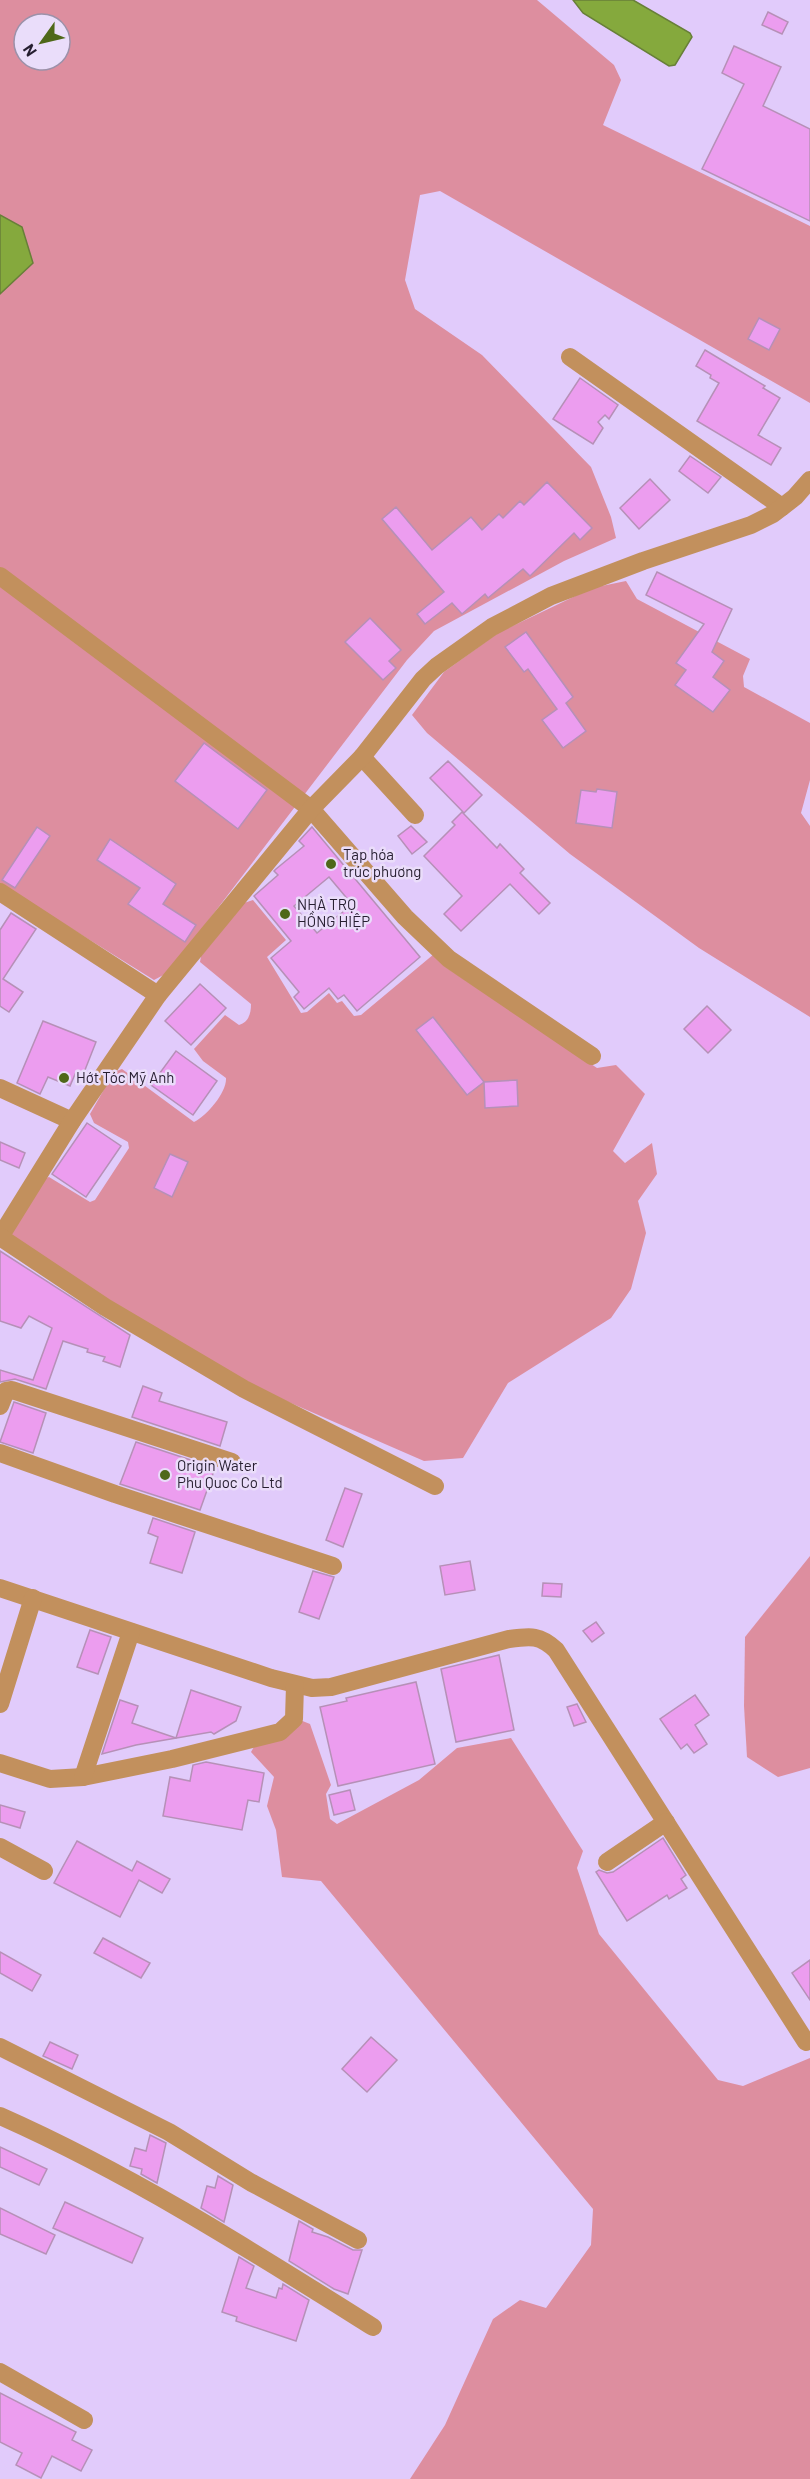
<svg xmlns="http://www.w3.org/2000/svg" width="810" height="2479" viewBox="0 0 810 2479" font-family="Barlow,sans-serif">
  <rect width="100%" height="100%" fill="#e1cbfb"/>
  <g fill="#dd8e9f" fill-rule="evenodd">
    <path d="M0,0H537L614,65L621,80L603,125L810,226V403L440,191L420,195L405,280L415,309L482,355L591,467L611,517L616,538L564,561L434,631L407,660L169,972L154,980L0,884ZM24,24H60V60H24Z"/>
    <polygon points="626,581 637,599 750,659 743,676 744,687 810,723 810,780 801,813 810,826 810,1017 699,948 570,854 427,733 412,715 444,672 498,633 592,588"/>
    <path d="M253,900L286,940L267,957L301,1013L307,1012L329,993L337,1003L342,1001L354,1016L361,1015L434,954L444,966L597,1068L616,1065L645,1094L613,1151L625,1163L652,1143L657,1174L638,1201L646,1233L631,1289L611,1318L508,1383L463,1458L424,1461L247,1384L8,1238L43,1179L49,1177L90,1202L95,1200L129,1148L128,1142L94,1123L90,1114L114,1072L122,1069L194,1122C207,1116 227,1092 226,1078L203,1061L194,1049L225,1015L239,1025C249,1022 251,1013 251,1004L200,962L201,956L244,903Z"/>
    <polygon points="810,1556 810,1768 778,1777 747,1757 744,1706 745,1637"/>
    <polygon points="300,1720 310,1724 331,1785 326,1794 330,1819 337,1824 419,1780 457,1748 511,1738 583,1851 577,1868 599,1934 718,2080 743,2086 810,2058 810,2479 410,2479 445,2425 493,2319 520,2300 546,2308 591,2245 593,2209 321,1881 282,1877 276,1830 267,1806 274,1777 251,1752 255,1745"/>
  </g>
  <g fill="#85a93d" stroke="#687f39" stroke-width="1.5">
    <polygon points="573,0 633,0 690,33 692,37 675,65 669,66 583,13"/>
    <polygon points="0,215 22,227 33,263 0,294"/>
  </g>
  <g fill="#ec9def" stroke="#b690b7" stroke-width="1.5" fill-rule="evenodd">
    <polygon points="768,12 788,22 782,34 762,25"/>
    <polygon points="734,46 781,67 763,106 810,129 810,221 702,169 744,84 722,73"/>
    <polygon points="759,318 780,329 769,350 748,339"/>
    <polygon points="705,350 765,386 763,388 780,398 758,435 781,448 771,465 697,421 719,383 710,378 711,375 696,366"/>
    <polygon points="580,378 618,405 609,419 605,415 598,422 603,428 593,444 553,419"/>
    <polygon points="690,456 721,477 708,493 679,471"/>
    <polygon points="650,479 670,500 639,529 620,508"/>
    <polygon points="547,482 592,528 580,540 574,533 530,576 523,569 488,598 485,594 462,614 452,603 425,624 417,614 444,592 382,519 396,507 432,550 471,517 482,530 499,514 503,518 520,501 524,505"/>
    <polygon points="657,572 732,609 712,652 724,661 713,677 730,690 713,712 675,685 686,670 676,663 704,624 646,595"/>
    <polygon points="370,618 401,650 389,661 396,668 383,680 345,642"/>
    <polygon points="526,632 573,697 566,703 586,731 563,748 542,720 557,709 528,669 524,672 505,647"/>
    <polygon points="204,743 267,790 238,829 175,781"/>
    <polygon points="448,761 482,795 464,813 430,778"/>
    <polygon points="597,789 617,792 612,828 576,823 581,790 596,792"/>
    <polygon points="462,812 497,848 500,844 524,869 520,873 550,903 539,914 510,884 461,931 444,914 462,896 424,856 455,825 452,822"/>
    <polygon points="411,826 427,842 412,854 398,836"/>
    <polygon points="37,827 50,836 15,888 2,880"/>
    <path d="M312,827L420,957L357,1011L344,995L338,999L329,988L304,1009L294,997L299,992L271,958L291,941L254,896L278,875L274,871L276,869L304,846L299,841ZM329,877L350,902L342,909L344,911L317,933L294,906Z"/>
    <polygon points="110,839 176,884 163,904 196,925 185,942 128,904 140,888 97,860"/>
    <polygon points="11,913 36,929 3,979 23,992 9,1012 0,1006 0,930"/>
    <polygon points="200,984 226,1008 191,1045 165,1021"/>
    <polygon points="707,1006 731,1030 708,1053 684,1029"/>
    <polygon points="433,1017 484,1082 467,1095 416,1030"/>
    <polygon points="43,1021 96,1042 83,1075 76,1072 70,1086 48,1077 40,1094 17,1083"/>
    <polygon points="176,1051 217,1081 193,1115 151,1085"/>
    <polygon points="517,1080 518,1106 485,1108 484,1082"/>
    <polygon points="87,1123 121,1146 86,1197 52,1174"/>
    <polygon points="0,1142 25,1153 19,1168 0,1160"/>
    <polygon points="170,1154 188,1162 172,1197 154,1188"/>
    <polygon points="0,1251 130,1335 120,1367 103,1361 105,1357 87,1352 88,1349 63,1341 46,1389 15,1379 0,1382 0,1370 33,1380 52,1328 29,1316 21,1328 0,1321"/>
    <polygon points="143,1386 162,1393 159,1401 227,1422 220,1446 132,1417"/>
    <polygon points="14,1402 46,1413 33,1453 0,1442"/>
    <polygon points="136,1442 215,1468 200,1510 120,1484"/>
    <polygon points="345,1488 362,1494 343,1547 326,1540"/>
    <polygon points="153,1518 195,1532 182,1573 150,1563 158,1537 148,1533"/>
    <polygon points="470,1561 475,1590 445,1595 440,1566"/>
    <polygon points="313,1571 334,1577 319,1619 299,1612"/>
    <polygon points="543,1583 562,1584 561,1597 542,1596"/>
    <polygon points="596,1622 604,1633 592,1642 583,1631"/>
    <polygon points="90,1630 111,1637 98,1674 77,1667"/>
    <polygon points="499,1655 514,1730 456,1742 441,1669"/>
    <polygon points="416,1682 435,1764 338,1786 320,1707 347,1701 346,1698"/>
    <polygon points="191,1690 241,1707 236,1721 214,1734 211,1732 136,1745 102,1754 120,1700 138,1706 132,1723 176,1738"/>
    <polygon points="695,1695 709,1715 695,1725 707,1744 694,1753 687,1744 681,1749 660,1719"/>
    <polygon points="577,1704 586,1722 574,1726 567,1707"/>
    <polygon points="206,1762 264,1773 259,1802 248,1800 242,1830 163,1816 170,1777 190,1781 193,1765"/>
    <polygon points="350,1790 355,1810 334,1815 329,1795"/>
    <polygon points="0,1805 25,1812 20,1828 0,1822"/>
    <polygon points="663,1838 686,1875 681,1879 687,1888 669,1899 667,1895 627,1921 596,1872 599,1870 607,1873 613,1872"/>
    <polygon points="77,1841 132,1871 137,1861 170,1879 162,1893 139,1880 120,1917 54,1883"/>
    <polygon points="103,1938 150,1963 141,1978 94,1953"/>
    <polygon points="0,1952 41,1975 32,1991 0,1973"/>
    <polygon points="810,1960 810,2000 792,1973"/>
    <polygon points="371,2037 397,2060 367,2092 342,2069"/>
    <polygon points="50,2042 78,2055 72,2069 43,2056"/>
    <polygon points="150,2135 166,2143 157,2183 141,2174 142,2169 130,2166 135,2148 146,2151"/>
    <polygon points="0,2147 47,2169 39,2185 0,2167"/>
    <polygon points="218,2176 233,2185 224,2222 201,2208 207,2186 215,2188"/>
    <polygon points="65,2202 143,2238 132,2263 53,2228"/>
    <polygon points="0,2208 55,2235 46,2254 0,2234"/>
    <polygon points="299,2221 313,2229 312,2232 328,2237 353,2250 362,2250 348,2294 334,2289 289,2261"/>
    <polygon points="239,2257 254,2266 246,2288 276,2298 279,2288 282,2289 283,2284 309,2300 296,2341 236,2321 237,2317 222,2312"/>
    <polygon points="0,2393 76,2432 72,2440 92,2450 81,2471 52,2456 41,2478 16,2465 22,2453 0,2442"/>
  </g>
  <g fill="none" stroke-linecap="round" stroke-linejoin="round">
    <g stroke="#c2905d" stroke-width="18">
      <polyline points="570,357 782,507"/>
      <polyline points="0,576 311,809 405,917 449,959 592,1056"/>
      <polyline points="362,757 415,815"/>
      <polyline points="0,892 158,995"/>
      <polyline points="0,1088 72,1121"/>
      <polyline points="0,1237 72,1121 158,995 311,809 362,757 423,679 437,666 492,627 551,596 643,561 751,525 773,514 795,497 810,480"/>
      <polyline points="0,1237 105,1307 244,1389 435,1486"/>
      <polyline points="0,1406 6,1391 12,1390 232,1462"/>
      <polyline points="0,1453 115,1494 333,1566"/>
      <path d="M0,1588L271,1678L312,1688L331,1687L509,1639C531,1636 540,1635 556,1650L806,2042"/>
      <polyline points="0,1704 33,1598"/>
      <polyline points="0,1763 50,1779 83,1777 172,1759 280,1732 294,1719 295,1685"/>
      <polyline points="83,1777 131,1632"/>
      <polyline points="0,1847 44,1871"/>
      <polyline points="607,1862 666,1822"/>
      <polyline points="0,2047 169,2132 252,2183 358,2240"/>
      <path d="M0,2116C131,2174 252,2251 373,2327"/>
      <polyline points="0,2372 84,2420"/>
    </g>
  </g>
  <g fill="#4f6819" stroke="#eaddfa" stroke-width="2">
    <circle cx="331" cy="864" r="6"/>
    <circle cx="285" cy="914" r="6"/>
    <circle cx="64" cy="1078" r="6"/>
    <circle cx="165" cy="1475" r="6"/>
  </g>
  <g text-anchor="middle" stroke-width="5" stroke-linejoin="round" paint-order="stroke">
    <g font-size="15" fill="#261e30" stroke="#eaddfa" text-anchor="start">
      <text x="343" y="860">Tạp hóa<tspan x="343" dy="17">trúc phương</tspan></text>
      <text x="297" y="910">NHÀ TRỌ<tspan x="297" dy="17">HỒNG HIỆP</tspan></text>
      <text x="76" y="1083">Hớt Tóc Mỹ Anh</text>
      <text x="177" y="1471">Origin Water<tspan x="177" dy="17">Phu Quoc Co Ltd</tspan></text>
    </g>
  </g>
  <g transform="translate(42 42) rotate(236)"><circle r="28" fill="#eaddfa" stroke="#9c91a9" stroke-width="1.5"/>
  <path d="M0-4.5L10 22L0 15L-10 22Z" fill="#4f6819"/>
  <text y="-9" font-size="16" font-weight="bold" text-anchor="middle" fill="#261e30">N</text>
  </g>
</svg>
